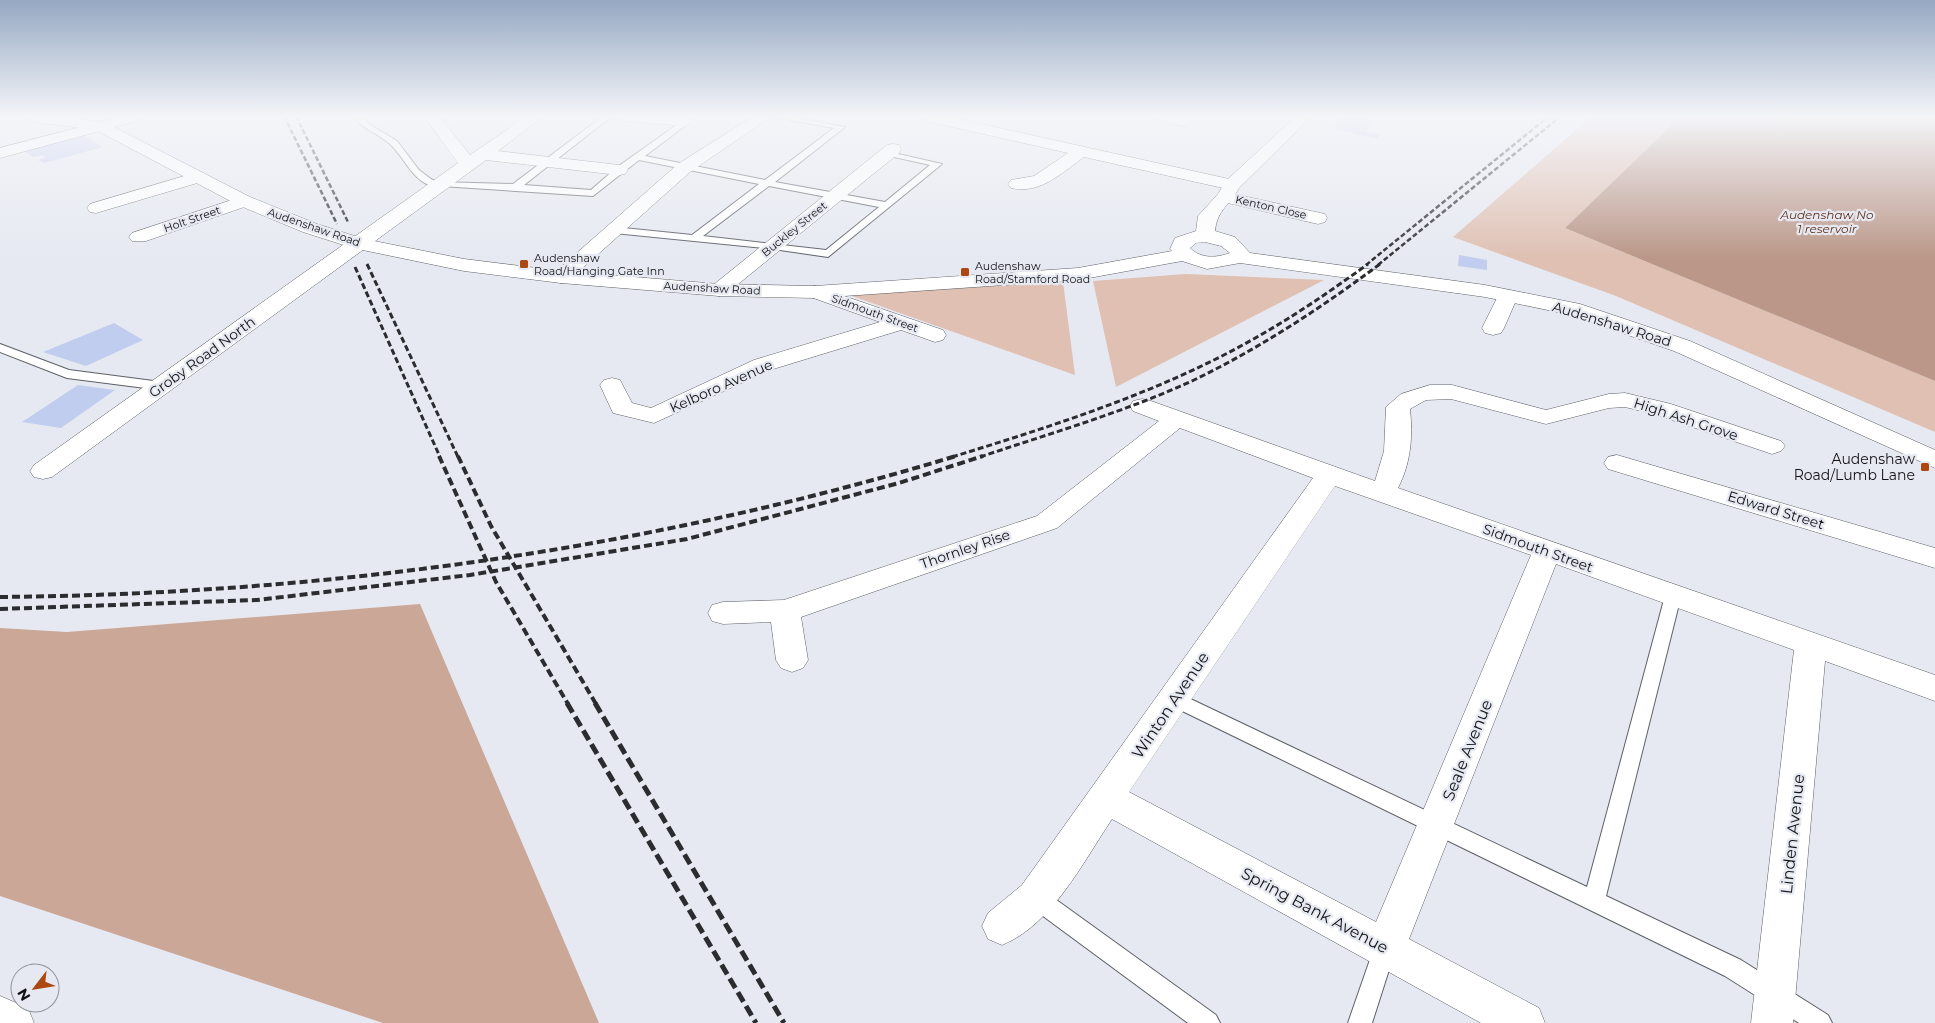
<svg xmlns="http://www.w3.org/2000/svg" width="1935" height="1023" viewBox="0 0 1935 1023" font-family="Montserrat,sans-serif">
  <rect width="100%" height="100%" fill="#e6e9f1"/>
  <g fill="#dfc0b2">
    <polygon points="1592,116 1681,116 1565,228 1935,381 1935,432 1616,296 1453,237"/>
    <polygon points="1186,274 1324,280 1116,387 1093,281"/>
    <polygon points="1063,282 1075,375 849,295"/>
  </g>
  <polygon fill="#cba797" points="420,604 599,1023 383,1023 0,896 0,628 67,632"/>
  <polygon fill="#ba9788" points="1681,116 1935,116 1935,381 1565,228"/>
  <g fill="#c1cdee">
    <polygon points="1346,116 1376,121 1365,132 1380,135 1377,139 1333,129 1335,127 1333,127"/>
    <polygon points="83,135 103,147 44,163 38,160 46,157 42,155 33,157 24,151"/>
    <polygon points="1459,255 1487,260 1487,270 1458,266"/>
    <polygon points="114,323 143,340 86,366 43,352"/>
    <polygon points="78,385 115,390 61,428 22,422"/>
  </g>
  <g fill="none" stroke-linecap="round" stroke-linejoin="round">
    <defs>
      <g id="lane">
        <path d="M353,116H361L369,124L397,141L419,170L431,179L437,182L513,184L603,116H612L524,185L591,190L616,168L689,116H698L645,156L765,180L834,128L768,116H785L845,127L775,182L885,202L930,165L885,155V151L942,164L828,257L773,249L614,233L609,230L614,227L692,235L759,184L639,160L593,196L441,186L437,188C411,181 407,160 390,144C378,133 363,130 353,116ZM769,186L879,207L826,250L703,236Z"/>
        <polygon points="0,344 69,370 161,382 167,386 161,390 67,378 0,352"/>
        <polygon points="1673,590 1679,592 1681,596 1606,896 1741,960 1828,1015 1832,1023 1799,1023 1725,976 1168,704 1165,699 1168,694 1174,692 1180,694 1587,887 1665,596 1667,592"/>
        <polygon points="1036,888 1044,891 1216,1015 1220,1023 1188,1023 1028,905 1025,898 1028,891"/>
        <polygon points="1385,937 1393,941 1396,948 1372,1023 1348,1023 1374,948 1377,941"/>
      </g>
      <g id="street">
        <polygon points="123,116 147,116 144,119 0,158 0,148"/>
        <polygon points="424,116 439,116 470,155 527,116 544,116 498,151 619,165 625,166 628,170 625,174 619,175 486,160 52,477 43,479 34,477 30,471 34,465 458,163"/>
        <polygon points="617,116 677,116 692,118 694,121 686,126 625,121"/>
        <polygon points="754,116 772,116 690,172 568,281 561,283 554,281 551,277 554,273 678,164"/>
        <path d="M918,116H945L1238,181L1241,185L1238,189L1232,190L1084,157C1063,172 1040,195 1011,188L1008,184L1011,180L1034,176L1068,153L926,121Z"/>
        <polygon points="1151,116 1189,118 1191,121 1183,126 1154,119"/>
        <polygon points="893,144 899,145 901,149 899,153 726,294 719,296 712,294 709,290 712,286 887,145"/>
        <polygon points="198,172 204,173 207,177 204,181 96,213 90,212 87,208 90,204"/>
        <polygon points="1225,192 1325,214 1327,218 1325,222 1318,224 1219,201 1216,197 1219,193"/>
        <polygon points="244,196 250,197 253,201 250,205 146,241 132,241 129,237 132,233"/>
        <polygon points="815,286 943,330 946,335 943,340 935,342 901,330 770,370 654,423 613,413 600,385 604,380 612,378 620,380 632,403 651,408 754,360 880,322 808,296 805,292 808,288"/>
        <polygon points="1508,290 1515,292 1518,296 1504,328 1501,333 1493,335 1485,333 1482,328 1498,296 1501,292"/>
        <path d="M1430,385H1452L1546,410L1609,394L1625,393L1671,404L1781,441L1785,446L1781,451L1772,454L1654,414L1625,407L1609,408L1546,424L1451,399L1426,400L1410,409C1413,436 1411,463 1398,488L1935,675V701L1825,661L1793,1023H1751L1794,650L1556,564L1409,939L1539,1008L1545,1023H1481L1112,819C1083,862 1052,925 1002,945L988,939L982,926L988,913L1022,885L1313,478L1180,428L1057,528L801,617L808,660L803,668L792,672L781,668L776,660L771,622L723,624L712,621L708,613L712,605L723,602L784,600L1037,516L1159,421L1133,411L1130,406L1133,401L1142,399L1151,401L1375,481L1384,451L1386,407L1401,394ZM1335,486L1531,555L1376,922L1129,792Z"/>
        <polygon points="1617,455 1935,548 1935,568 1608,469 1604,463 1608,457"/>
      </g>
      <path id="secondary" d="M20,116H59L106,123L250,197L317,224L364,239L464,259L561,271L719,284L815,286L1078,268L1172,251L1170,249L1175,238L1196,231L1198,216L1218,194L1226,181L1296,116H1312L1239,188C1229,206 1217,210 1215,231L1235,237L1250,253L1485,285L1580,304L1690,341L1935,450V468L1674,351L1567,314L1485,297L1240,263L1207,269L1182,261L1078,280L815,298L719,296L561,283L464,271L353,248L303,232L238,205L96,130L28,121ZM1205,242L1221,246L1230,253C1216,258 1201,259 1190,248L1196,243Z"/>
      <polygon id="highway" points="0,996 28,1008 34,1023 0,1023"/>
    </defs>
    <use href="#lane" stroke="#5d6067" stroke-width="2"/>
    <use href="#street" stroke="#5d6067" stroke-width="1"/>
    <use href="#secondary" stroke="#5d6067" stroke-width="1"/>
    <use href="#highway" stroke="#5d6067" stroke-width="1"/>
    <use href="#lane" fill="#fff" fill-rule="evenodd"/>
    <use href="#street" fill="#fff" fill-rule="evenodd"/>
    <use href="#secondary" fill="#fff" fill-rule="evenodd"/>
    <use href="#highway" fill="#fff" fill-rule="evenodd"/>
    <g stroke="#2b2c30" stroke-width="2.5" stroke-dasharray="5 2.5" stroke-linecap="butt">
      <polyline points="284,116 337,224"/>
      <polyline points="296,116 348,222"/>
      <polyline points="1366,265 1548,117"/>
      <polyline points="1378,265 1561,116"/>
    </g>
    <g stroke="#2b2c30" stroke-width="3" stroke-dasharray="6 3" stroke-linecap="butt">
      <polyline points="367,264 458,457"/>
      <polyline points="355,267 440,457"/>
      <path d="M952,457C1056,425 1163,391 1257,337C1296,315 1332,290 1368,264"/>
      <path d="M980,457C1051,433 1125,412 1194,380C1260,348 1321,308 1380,264"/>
    </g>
    <g stroke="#2b2c30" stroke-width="4" stroke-dasharray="8 4" stroke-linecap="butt">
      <polyline points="439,456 496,582 568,704"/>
      <polyline points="458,456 491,526 596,704"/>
      <path d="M0,597C324,594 647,550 956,456"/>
      <polyline points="0,609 257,600 470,575 687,539 899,483 983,456"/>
    </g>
    <g stroke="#2b2c30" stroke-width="5" stroke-dasharray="11 5" stroke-linecap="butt">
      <polyline points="567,703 756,1023"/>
      <polyline points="595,703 784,1023"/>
    </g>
  </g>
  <linearGradient id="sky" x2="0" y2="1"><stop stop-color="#95a8c2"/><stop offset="0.45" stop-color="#f4f5f9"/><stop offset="1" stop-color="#f4f5f9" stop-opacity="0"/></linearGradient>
  <rect width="1935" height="259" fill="url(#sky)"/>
  <g fill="#ac4812" stroke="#e6e9f1" stroke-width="2">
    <rect x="519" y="259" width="10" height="10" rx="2.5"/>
    <rect x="960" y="267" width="10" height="10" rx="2.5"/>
    <rect x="1920" y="462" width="10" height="10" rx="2.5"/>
  </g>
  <g text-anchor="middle" stroke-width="4.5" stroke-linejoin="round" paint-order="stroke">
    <g font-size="11" fill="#111215" stroke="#e6e9f1">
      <text transform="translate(1271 207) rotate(13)" y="4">Kenton Close</text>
      <text transform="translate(192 219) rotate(-19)" y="4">Holt Street</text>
      <text transform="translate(314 227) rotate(19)" y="4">Audenshaw Road</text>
      <text transform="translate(794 229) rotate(-39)" y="4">Buckley Street</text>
      <text transform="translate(712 288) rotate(3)" y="4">Audenshaw Road</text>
      <text transform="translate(875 313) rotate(20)" y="4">Sidmouth Street</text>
    </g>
    <g font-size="11" fill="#111215" stroke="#e6e9f1" text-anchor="start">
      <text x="534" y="262">Audenshaw<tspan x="534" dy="13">Road/Hanging Gate Inn</tspan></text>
      <text x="975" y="270">Audenshaw<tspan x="975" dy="13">Road/Stamford Road</tspan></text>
    </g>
    <g font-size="12" font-style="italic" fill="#60301a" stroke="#e6e9f1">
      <text x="1827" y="219">Audenshaw No<tspan x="1827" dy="14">1 reservoir</tspan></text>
    </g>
    <g font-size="14" fill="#111215" stroke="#e6e9f1">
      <text transform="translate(1612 324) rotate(17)" y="5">Audenshaw Road</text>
      <text transform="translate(202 357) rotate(-36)" y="5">Groby Road North</text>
      <text transform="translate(721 386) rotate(-24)" y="5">Kelboro Avenue</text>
      <text transform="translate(1686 419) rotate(18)" y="5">High Ash Grove</text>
      <text transform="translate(1776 510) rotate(17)" y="5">Edward Street</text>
      <text transform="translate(1538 548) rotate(20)" y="5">Sidmouth Street</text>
      <text transform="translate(965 549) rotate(-19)" y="5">Thornley Rise</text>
    </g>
    <g font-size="14" fill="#111215" stroke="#e6e9f1" text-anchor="end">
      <text x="1915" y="464">Audenshaw<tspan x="1915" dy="16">Road/Lumb Lane</tspan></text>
    </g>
    <g font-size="16" fill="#111215" stroke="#e6e9f1">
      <text transform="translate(1170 705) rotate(-56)" y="6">Winton Avenue</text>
      <text transform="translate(1467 750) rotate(-68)" y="6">Seale Avenue</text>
      <text transform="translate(1792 834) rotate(-84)" y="6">Linden Avenue</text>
      <text transform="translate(1315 910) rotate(28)" y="6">Spring Bank Avenue</text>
    </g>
  </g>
  <g transform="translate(35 988) rotate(239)"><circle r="24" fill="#e6e9f1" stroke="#919399"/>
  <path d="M0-4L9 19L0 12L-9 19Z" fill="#ac4812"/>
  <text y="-8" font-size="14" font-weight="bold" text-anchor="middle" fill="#111215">N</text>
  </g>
</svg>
